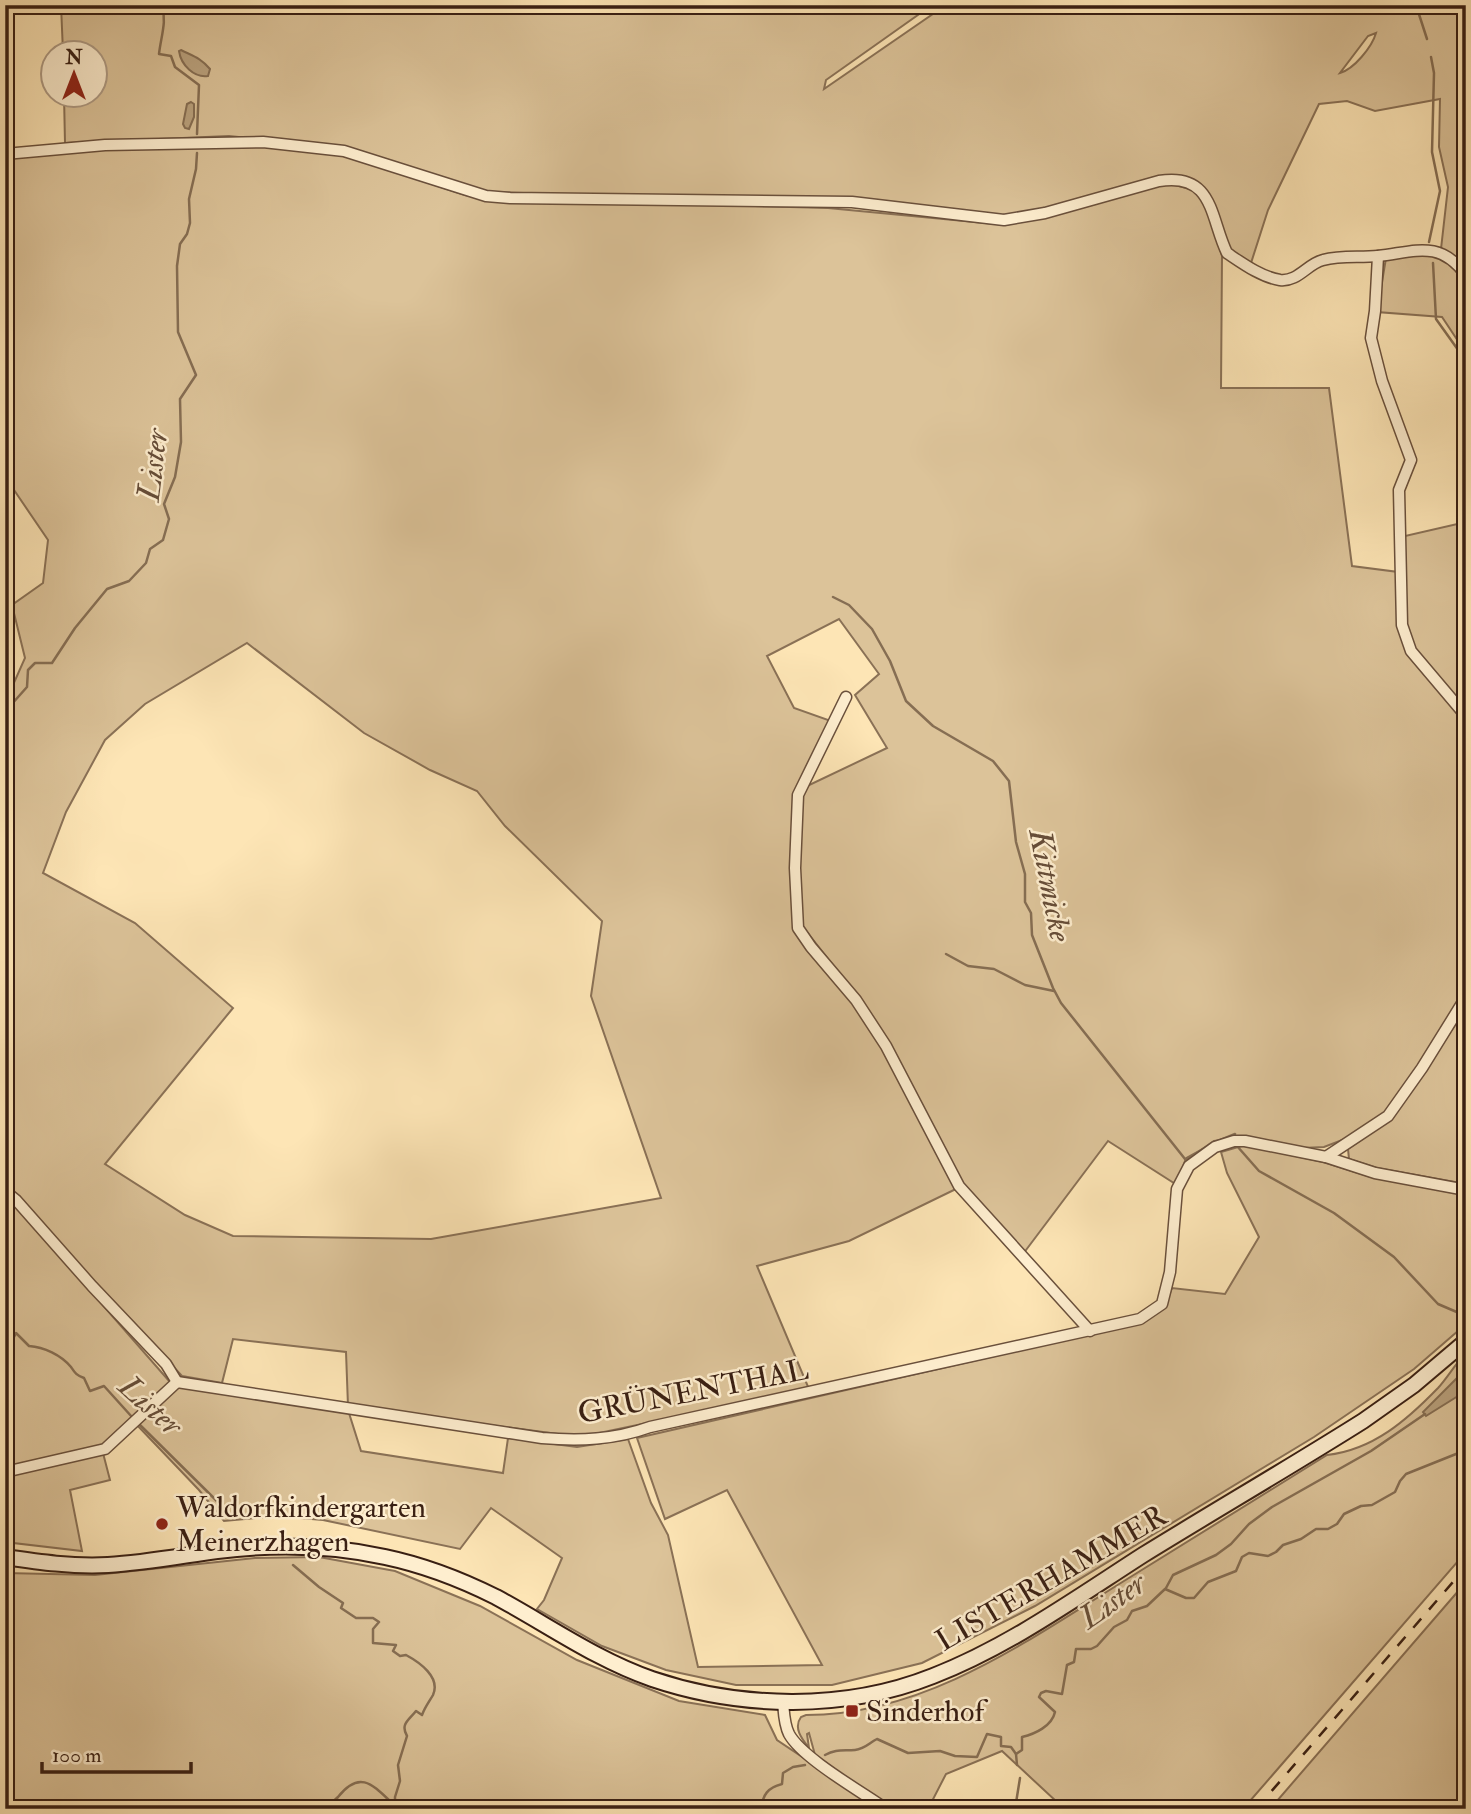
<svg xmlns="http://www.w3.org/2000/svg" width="1471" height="1814" viewBox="0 0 1471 1814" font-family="'IM FELL Double Pica',serif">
  <rect width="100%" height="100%" fill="#fde5b5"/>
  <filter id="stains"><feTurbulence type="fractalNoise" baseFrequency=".00286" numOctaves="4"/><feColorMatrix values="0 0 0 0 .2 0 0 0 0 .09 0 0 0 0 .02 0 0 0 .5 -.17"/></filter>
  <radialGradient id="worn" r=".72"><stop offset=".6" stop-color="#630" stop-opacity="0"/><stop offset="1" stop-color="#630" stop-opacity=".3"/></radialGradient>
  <g fill="#dcc399" stroke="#8a7156" stroke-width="2" fill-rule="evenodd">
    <path d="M61,5H932L826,80L824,89L946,5H1466V271L1441,249L1448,187L1439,147L1440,99L1375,111L1347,101L1319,104L1268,210L1251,263L1226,250L1212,200L1202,186L1177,177L1022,215L989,216L901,205L493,192L473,189L343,148L229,136L65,143L64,95L94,94V52H63ZM1376,33C1372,47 1354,69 1340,73L1368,36Z"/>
    <path d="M261,145L341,154L465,195L485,199L828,208L1006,225L1167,183L1194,190L1208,205L1222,256L1221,388H1329L1352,566L1398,572L1408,651L1466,719V987L1421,1067L1383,1115L1358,1134L1324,1147L1302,1148L1249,1137L1214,1141L1185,1161L1177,1185L1108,1141L1023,1254L961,1186L859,998L803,927L799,907L801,800L805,787L887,748L855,695L879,674L839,619L767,656L794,708L831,721L797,790V932L853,1002L882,1047L958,1188L849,1241L757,1266L809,1389L580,1437L348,1406L346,1352L233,1339L222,1383L182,1376L5,1187V703L25,658L12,605L43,583L48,540L14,490L5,494V158L111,148ZM247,643L364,733L430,770L477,791L505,826L602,921L591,996L661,1198L431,1239L233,1236L185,1215L105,1164L233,1008L135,923L43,873L66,812L105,740L145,704Z"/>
    <polygon points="1440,254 1466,278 1466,353 1442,317 1377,312 1386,258"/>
    <path d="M1466,522V714C1452,698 1422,667 1413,650C1398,620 1404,569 1405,536Z"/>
    <polygon points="1466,1004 1466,1184 1377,1168 1349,1159 1348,1149 1390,1120 1455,1025"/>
    <polygon points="1245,1145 1323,1162 1371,1177 1466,1192 1466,1324 1414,1369 1314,1437 1035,1606 922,1663 832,1685 736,1685 666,1670 602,1646 537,1609 544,1600 562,1558 491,1508 460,1549 323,1520 276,1516 224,1521 199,1490 136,1424 178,1385 348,1410 361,1451 503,1473 508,1438 577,1447 628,1439 651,1503 668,1535 698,1667 822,1665 727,1490 665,1519 637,1438 1143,1322 1163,1309 1172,1288 1225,1294 1259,1237 1227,1173 1221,1152"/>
    <polygon points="5,1199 17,1207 170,1382 112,1442 94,1449 5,1470"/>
    <path d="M1466,1353V1552L1243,1809H1058L1057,1802L1002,1751L946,1774L928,1809H890L815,1755L809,1733L807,1734L809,1748C802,1739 793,1728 801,1717L806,1715C925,1715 1027,1641 1124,1581C1192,1539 1260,1497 1327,1455C1373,1450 1407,1420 1438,1388C1448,1377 1455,1364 1466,1353Z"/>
    <polygon points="103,1453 110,1480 70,1490 82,1551 5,1542 5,1477"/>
    <polygon points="319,1557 395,1571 480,1606 577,1660 679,1701 765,1715 777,1740 880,1809 5,1809 5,1573 95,1575 255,1558"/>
    <polygon points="1466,1582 1466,1809 1270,1809"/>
  </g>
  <g fill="#baa27e" stroke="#866e53" stroke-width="2">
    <path d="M181,50C193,56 201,58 210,69L208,76C194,78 181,65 179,51Z"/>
    <polygon points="191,102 194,104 194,117 189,129 185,128 183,124 187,104"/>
    <polygon points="1466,1369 1466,1391 1426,1416 1423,1412"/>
  </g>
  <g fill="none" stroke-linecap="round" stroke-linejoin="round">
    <g stroke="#866e53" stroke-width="2.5">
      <path d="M162,5C167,22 161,36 159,54L171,56L175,67L199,85L197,134"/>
      <polyline points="1416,5 1427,39"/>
      <polyline points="1429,242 1440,191 1432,152 1434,73 1431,57"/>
      <polyline points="1433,263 1436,319 1466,361"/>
      <polyline points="833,597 849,605 872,629 890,661 906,701 933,726 993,761 1009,781 1016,842 1025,874 1025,902 1031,913 1032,935 1053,988 1061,1003 1185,1159 1212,1144"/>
      <polyline points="5,720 11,705 27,687 28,670 35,663 52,663 75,628 107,589 129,581 146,563 150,549 163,540 169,519 164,504 175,477 181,442 180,399 196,375 178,332 177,266 180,244 187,234 190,223 189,199 196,169 197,153"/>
      <polyline points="946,954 968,966 994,969 1025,985 1054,991"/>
      <polyline points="1218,1141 1235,1134"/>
      <polyline points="1237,1146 1259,1171 1334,1213 1394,1257 1438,1304 1466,1316"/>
      <path d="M5,1339L11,1343L16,1333L29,1346C44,1347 61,1355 71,1367C75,1373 76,1375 84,1378L90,1391L104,1386L132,1417"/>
      <polyline points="137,1422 231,1515"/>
      <path d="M293,1565L319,1587L343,1603L341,1608L356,1618H373L379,1622L373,1629V1643L396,1645L393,1651L400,1656L406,1655C419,1662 441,1677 433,1695C429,1702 425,1707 422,1715L416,1711C409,1720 400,1724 407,1736L398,1765L400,1781L395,1797V1809"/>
      <polyline points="1166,1588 1173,1575 1216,1555 1231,1544 1249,1524 1272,1507 1371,1451 1425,1414"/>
      <polyline points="1016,1754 1017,1765"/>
      <path d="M825,1755C836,1749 843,1751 855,1750C865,1749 869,1743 877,1739L908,1753L940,1751L955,1756L977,1757L987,1734L1001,1737V1746L1011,1747L1016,1754L1022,1750V1737C1035,1734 1052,1726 1055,1712L1039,1697L1041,1693L1046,1691L1062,1694L1067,1665L1074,1662L1076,1649H1091L1097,1646L1114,1627L1127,1620L1132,1611L1147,1606L1165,1589L1186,1598H1194L1208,1582L1236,1571L1242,1557L1249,1553L1268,1556L1276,1552L1283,1545L1301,1539L1316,1529H1328L1337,1524L1344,1514L1361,1506L1372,1505L1395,1492L1400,1481L1406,1474L1466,1450"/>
      <path d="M326,1809C330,1804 334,1801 338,1797C360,1769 373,1785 393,1804"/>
      <path d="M760,1809C764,1794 767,1788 782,1784L783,1773L793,1767L805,1765"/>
      <polyline points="1015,1809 1020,1778"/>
    </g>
    <defs>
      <g id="street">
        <path d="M5,154L105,145L263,142L344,151L486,196L510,198L852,202L1004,220L1045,213L1159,181C1214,172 1210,218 1227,253C1242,263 1261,277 1280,280C1298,282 1307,264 1323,260C1341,255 1360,258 1378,256C1415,252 1439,239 1466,275"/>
        <polyline points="1378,256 1375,311 1371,338 1382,381 1411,460 1399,490 1402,625 1411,651 1466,716"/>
        <polyline points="846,697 798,795 795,868 798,928 811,947 856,1000 886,1046 959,1186 1090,1331"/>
        <polyline points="1326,1157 1388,1116 1422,1068 1466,997"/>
        <polyline points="5,1191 16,1200 92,1286 166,1364 177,1382"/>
        <path d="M177,1382L542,1438C579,1441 614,1440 650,1427L1140,1319L1162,1304L1170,1272L1177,1189L1189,1166L1215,1147L1234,1141H1245L1326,1157L1375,1173L1466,1190"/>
        <polyline points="5,1472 105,1449 177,1382"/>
        <path d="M783,1702C784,1713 784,1724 789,1734C802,1758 862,1792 886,1809"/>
      </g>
      <path id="secondary" d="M5,1557C39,1562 73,1567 108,1565C144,1563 181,1556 217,1551C273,1544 330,1545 385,1557C423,1565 462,1580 496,1597C548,1625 595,1659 652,1679C741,1709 845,1711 933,1676C1008,1647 1076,1598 1143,1555C1216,1510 1290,1467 1363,1421L1414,1385L1466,1341"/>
    </defs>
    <use href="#street" stroke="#6a503c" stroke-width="13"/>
    <use href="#secondary" stroke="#391f13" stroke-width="18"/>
    <use href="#street" stroke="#feeecf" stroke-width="10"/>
    <use href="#secondary" stroke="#feeecf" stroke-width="14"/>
    <polyline stroke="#391f13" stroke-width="2.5" stroke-dasharray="12 12" stroke-linecap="butt" points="1256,1809 1466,1567"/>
  </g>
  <g fill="#8f2418" stroke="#feeecf" stroke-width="2.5">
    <circle cx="162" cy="1524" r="7"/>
    <rect x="845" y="1704" width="14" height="14" rx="3.5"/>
  </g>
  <g text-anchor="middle" stroke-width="5" stroke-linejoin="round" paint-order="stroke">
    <g font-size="30" fill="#391f13" stroke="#feeecf">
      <text transform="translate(693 1391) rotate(-11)" y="10">GRÜNENTHAL</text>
      <text transform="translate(1051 1578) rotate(-30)" y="10">LISTERHAMMER</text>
    </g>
    <g font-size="30" fill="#391f13" stroke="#feeecf" text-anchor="start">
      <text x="176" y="1517">Waldorfkindergarten<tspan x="176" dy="34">Meinerzhagen</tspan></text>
      <text x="866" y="1721">Sinderhof</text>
    </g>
    <g font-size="32" font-style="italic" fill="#664d38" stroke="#feeecf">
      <text transform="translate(152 465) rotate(-83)" y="11">Lister</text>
      <text transform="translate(1051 885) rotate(79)" y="11">Kittmicke</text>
      <text transform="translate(151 1405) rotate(42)" y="11">Lister</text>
      <text transform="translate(1112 1600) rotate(-35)" y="11">Lister</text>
    </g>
  </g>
  <rect width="1471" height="1814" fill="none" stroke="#fde5b5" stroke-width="28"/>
  <rect x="7" y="7" width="1457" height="1800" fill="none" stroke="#391f13" stroke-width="3.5"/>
  <rect x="14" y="14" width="1443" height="1786" fill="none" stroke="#391f13" stroke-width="2"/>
  <g transform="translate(74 74)"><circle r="33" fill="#feeecf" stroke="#af9b84" stroke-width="2"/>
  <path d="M0-5L12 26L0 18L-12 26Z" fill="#8f2418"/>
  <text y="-10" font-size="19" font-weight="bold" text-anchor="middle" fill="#391f13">N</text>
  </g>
  <path d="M42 1762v10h149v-10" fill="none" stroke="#391f13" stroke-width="3.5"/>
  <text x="52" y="1762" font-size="21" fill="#391f13" stroke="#feeecf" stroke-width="5" paint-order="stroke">100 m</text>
  <rect width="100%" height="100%" filter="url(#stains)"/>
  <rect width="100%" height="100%" fill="url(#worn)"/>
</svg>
